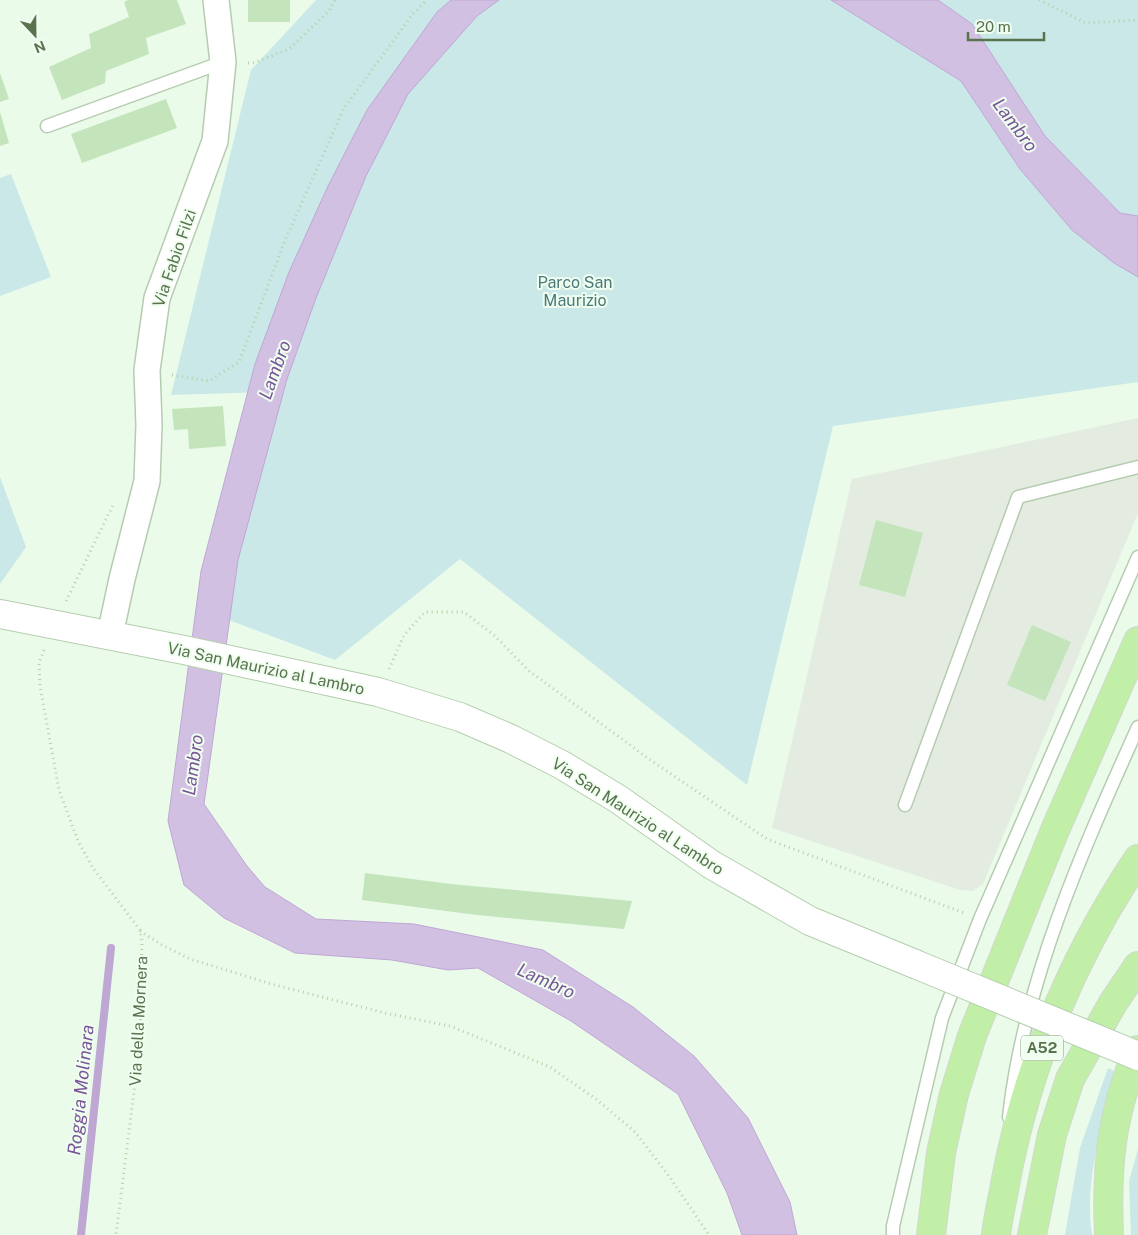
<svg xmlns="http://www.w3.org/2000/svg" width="1138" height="1235" viewBox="0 0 1138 1235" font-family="'Public Sans',sans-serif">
  <rect width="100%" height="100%" fill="#eafbea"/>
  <polygon fill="#e4ece2" points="1138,418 1138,513 983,884 973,891 960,890 772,828 852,479"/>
  <g fill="#c9e8e7">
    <polygon points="316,0 1138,0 1138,382 833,426 747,785 460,559 335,660 210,613 262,392 171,395 251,70"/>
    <polygon points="11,174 51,277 0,296 0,178"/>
    <polygon points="0,477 26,547 0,584"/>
    <path d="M1108,1068L1121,1074C1101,1123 1084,1181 1092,1235H1065L1080,1148Z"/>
    <polygon points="1138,1149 1138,1235 1131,1235 1129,1181"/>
  </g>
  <g fill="#d2c0e3" stroke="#bfa7d4">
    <polygon points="451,0 499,0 477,16 408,94 366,176 316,298 287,379 238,560 204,804 247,866 265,887 316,919 414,924 543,950 633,1007 694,1056 748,1118 790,1202 797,1235 742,1235 727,1193 678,1094 571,1021 478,968 448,970 392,960 295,953 224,918 184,885 168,821 201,571 255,364 289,272 328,186 367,110 437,12"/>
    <polygon points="831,0 938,0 972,24 1045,136 1120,213 1138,216 1138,277 1114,263 1072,230 1020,169 961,81"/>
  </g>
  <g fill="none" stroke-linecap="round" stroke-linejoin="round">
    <polyline stroke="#bfa7d4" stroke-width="8" points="81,1235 111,948"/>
  </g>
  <g fill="#c4e4bb">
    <polygon points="128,0 177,0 186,24 146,38 149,54 106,71 105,83 62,100 49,67 91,48 89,34 129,17 124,2"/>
    <rect x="248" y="0" width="42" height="22"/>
    <polygon points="0,73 9,99 0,102"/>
    <polygon points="166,99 177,128 82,163 71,134"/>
    <polygon points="0,112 9,143 0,146"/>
    <polygon points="223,406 226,446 189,449 188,429 174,430 172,409"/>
    <polygon points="876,520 923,533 905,597 859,585"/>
    <polygon points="1032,625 1071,642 1045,701 1007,685"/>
    <polygon points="365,873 451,884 632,901 624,929 477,915 362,900"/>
  </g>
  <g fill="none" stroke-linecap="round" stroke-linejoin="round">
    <defs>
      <g id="lane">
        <polyline points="47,126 223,62"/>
        <polyline points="905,805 1018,497 1138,467"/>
        <path d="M1009,1117C1024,981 1082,851 1138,727"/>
        <polyline points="893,1235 893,1226 942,1018 980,919 1138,557"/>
      </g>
      <polyline id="street" points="110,635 122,579 147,481 149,425 147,370 157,298 215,141 223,62 216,0"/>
      <polyline id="secondary" points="0,614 184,650 378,692 460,717 511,739 562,765 618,799 712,865 810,921 915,964"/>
      <g id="highway">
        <polyline points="931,1235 941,1153 954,1094 972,1036 1055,830 1138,641"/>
        <path d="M996,1235C998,1216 1003,1198 1006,1179C1028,1065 1073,956 1138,859"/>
        <polyline points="1032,1235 1052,1135 1070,1079 1113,1003 1138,966"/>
        <path d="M1109,1235C1106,1166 1111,1114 1138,1050"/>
      </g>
    </defs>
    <use href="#lane" stroke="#b6ccb1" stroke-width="15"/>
    <use href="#street" stroke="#b6ccb1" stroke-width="28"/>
    <use href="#secondary" stroke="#b4ceae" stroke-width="30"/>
    <use href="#highway" stroke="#d1d8ce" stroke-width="30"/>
    <g stroke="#b1d3a7" stroke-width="3" stroke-dasharray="1 4" stroke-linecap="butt">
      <polyline points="1039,0 1086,23 1138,20"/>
      <polyline points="248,63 253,63 289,49 329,11 335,0"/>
      <polyline points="172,375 209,381 239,362 286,238 344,108 413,14 427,0"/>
      <polyline points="66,601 113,505"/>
      <polyline points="44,650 39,663 40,686 59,790 78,841 93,868 140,930 142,941 140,1043 116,1235"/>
      <polyline points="389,669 404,635 425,612 464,612 495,636 528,670 649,759 767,839 964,913"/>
      <polyline points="140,931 162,945 190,959 275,985 385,1013 450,1026 550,1067 596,1099 635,1132 669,1176 709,1235"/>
    </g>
    <use href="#lane" stroke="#fff" stroke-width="12"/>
    <use href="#street" stroke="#fff" stroke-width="25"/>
    <use href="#secondary" stroke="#fff" stroke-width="28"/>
    <use href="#highway" stroke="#c1efa7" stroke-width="28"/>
    <defs>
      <polyline id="secondary-bridge" points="915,964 1138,1056"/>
    </defs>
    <use href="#secondary-bridge" stroke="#b4ceae" stroke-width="30" stroke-linecap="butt"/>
    <use href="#secondary-bridge" stroke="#fff" stroke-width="28"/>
  </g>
  <g text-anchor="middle" stroke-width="4" stroke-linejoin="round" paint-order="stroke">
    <rect fill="#f0fef0" stroke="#869d7f" stroke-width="1" x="1021" y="1035.5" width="42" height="25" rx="4"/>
    <g font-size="15" font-weight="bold" fill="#59734f">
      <text x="1042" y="1053">A52</text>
    </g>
    <g font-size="16" fill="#59734f" stroke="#f0fef0">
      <text transform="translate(174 258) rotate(-71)" y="6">Via Fabio Filzi</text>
      <text transform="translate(266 668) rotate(12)" y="6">Via San Maurizio al Lambro</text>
      <text transform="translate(638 816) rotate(33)" y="6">Via San Maurizio al Lambro</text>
      <text transform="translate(138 1021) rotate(-87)" y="6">Via della Mornera</text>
    </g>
    <g font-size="16" fill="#4b7a7d" stroke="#f0fef0">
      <text x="575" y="288">Parco San<tspan x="575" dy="18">Maurizio</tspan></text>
    </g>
    <g font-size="18" font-style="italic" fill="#795599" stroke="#f0fef0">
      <text transform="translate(1015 125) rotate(53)" y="6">Lambro</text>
      <text transform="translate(275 370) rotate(-70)" y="6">Lambro</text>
      <text transform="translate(193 765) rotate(-82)" y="6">Lambro</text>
      <text transform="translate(546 981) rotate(24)" y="6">Lambro</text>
      <text transform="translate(81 1090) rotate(-84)" y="6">Roggia Molinara</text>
    </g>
  </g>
  <g transform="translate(35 35) rotate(158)" stroke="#f0fef0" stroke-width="4" paint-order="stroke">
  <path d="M0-4L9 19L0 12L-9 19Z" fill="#59734f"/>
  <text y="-8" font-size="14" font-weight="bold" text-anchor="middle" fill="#59734f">N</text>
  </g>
  <path d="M968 32v8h76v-8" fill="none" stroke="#59734f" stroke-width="2.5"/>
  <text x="976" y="32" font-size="15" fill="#59734f" stroke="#f0fef0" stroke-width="4" paint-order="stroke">20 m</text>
</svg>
